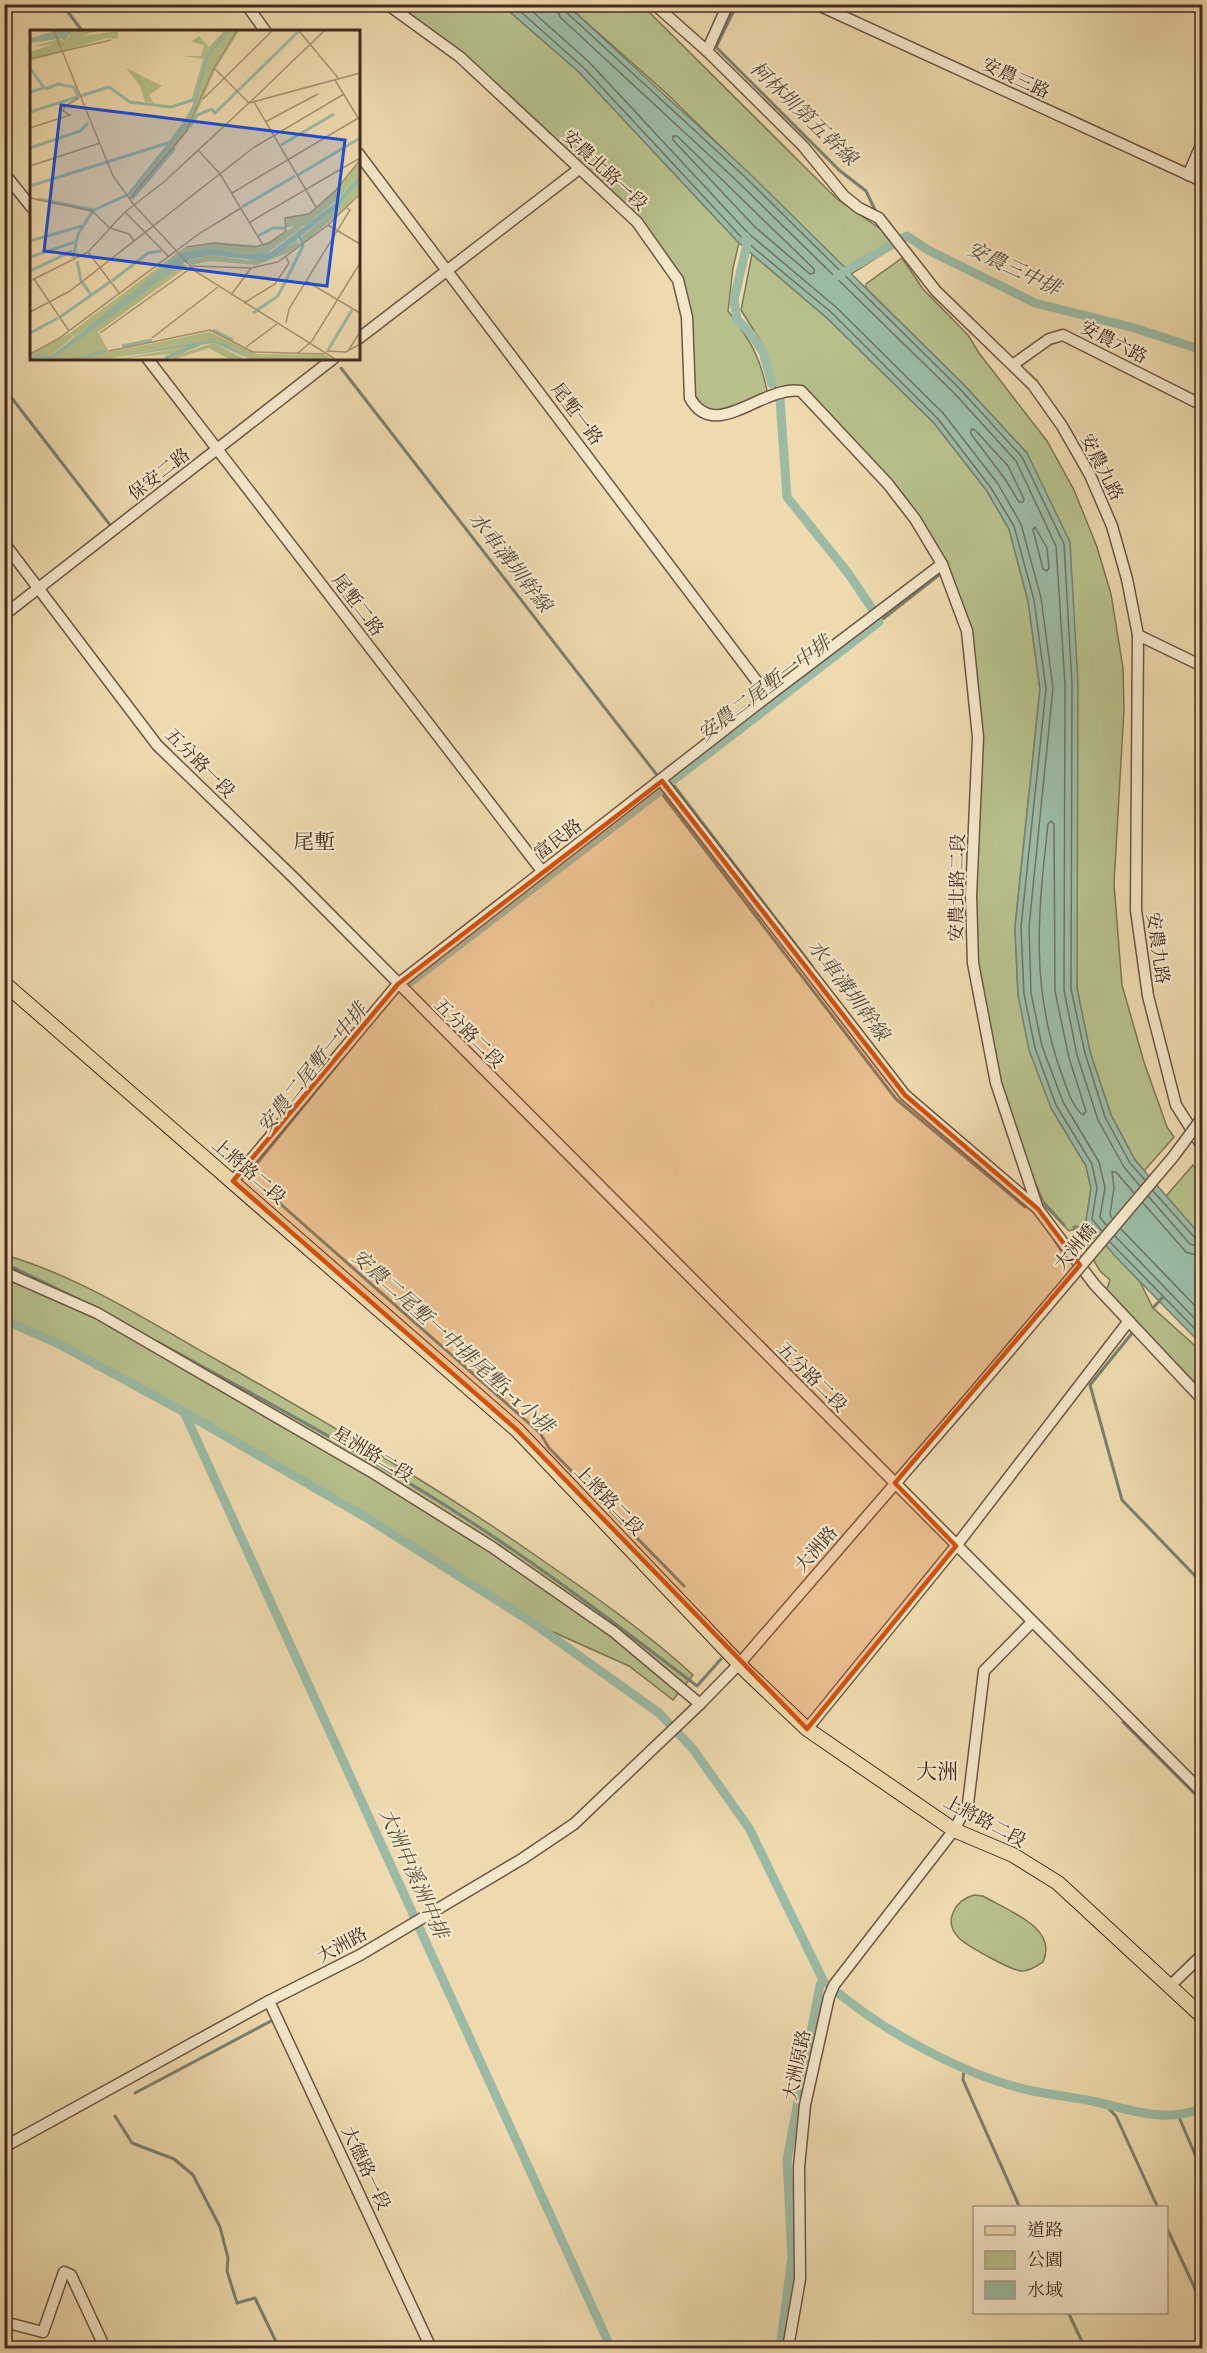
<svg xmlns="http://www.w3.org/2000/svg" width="1207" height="2353" viewBox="0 0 1207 2353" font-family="'IM FELL English','Noto Serif TC',serif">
  <rect width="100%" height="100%" fill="#eedaae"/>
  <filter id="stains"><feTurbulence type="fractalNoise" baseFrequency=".00333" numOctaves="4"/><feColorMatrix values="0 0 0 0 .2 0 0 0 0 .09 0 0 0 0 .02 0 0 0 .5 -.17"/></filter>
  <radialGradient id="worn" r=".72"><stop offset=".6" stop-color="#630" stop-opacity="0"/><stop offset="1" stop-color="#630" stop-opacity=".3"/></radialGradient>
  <g fill="#b7c08b" stroke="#7e7556" stroke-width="1.5">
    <path d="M387,5H502L579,72L739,243L733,268L728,311C751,340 761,359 768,395L733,413L696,409L678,280L637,222L460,57Z"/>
    <polygon points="567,5 642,5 837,199 882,230 894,247 851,274 666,93"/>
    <polygon points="752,254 827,318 934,423 987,491 1009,529 1028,601 1040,689 1015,927 1018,995 1051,1108 1086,1166 1091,1188 1086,1221 1140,1282 1153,1308 1202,1352 1202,1390 1106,1291 1110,1280 1100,1271 1075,1229 1069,1231 1046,1207 1022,1153 996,1083 973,963 978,737 967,631 915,519 801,391 777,392 760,340 741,310"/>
    <polygon points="902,258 923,289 968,335 979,353 1047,441 1074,490 1097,547 1111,594 1123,668 1124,709 1114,884 1122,985 1144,1062 1167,1127 1174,1137 1144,1171 1135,1160 1111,1115 1090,1052 1077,988 1076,838 1027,453 964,385 866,288 866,284"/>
    <polygon points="1193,1165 1202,1178 1202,1237 1166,1196"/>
    <path d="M5,1255C82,1277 154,1325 224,1364C333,1426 442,1490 545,1562C596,1597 647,1633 693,1675L673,1700L629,1666L533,1623L367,1518L184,1412L59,1344L5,1320Z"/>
    <path d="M974,1895L983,1896C1006,1910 1059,1927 1043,1962C1037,1966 1030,1971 1022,1971C1012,1971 967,1946 959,1938C942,1921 956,1900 974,1895Z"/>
  </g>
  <polygon fill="#9bbba5" stroke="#798170" stroke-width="1.5" points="502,5 567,5 747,171 964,385 1027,453 1070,542 1078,684 1077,988 1090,1052 1111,1115 1135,1160 1202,1237 1202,1345 1114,1255 1086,1221 1091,1188 1086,1166 1051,1108 1029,1050 1018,995 1015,927 1040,689 1028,601 1009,529 987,491 934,423 827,318 739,243 579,72"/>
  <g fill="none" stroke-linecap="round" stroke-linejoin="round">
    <g stroke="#707262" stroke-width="1.5">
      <polyline points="512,4 584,68 743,239 832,313 938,419 991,488 1014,526 1034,600 1046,689 1021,927 1024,994 1035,1048 1056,1105 1092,1164 1097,1188 1092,1219 1102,1231"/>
      <polyline points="524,4 589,62 748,233 837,308 943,413 998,484 1021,524 1041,598 1053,688 1029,927 1031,993 1042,1046 1063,1102 1099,1162 1105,1188 1100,1217 1106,1225"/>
      <polyline points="556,4 560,17 737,181 955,394 1016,461 1056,546 1065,684 1064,990 1077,1055 1098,1120 1124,1167 1140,1186"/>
      <polyline points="563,4 565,11 743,175 960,389 1022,457 1064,544 1072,684 1071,989 1085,1053 1105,1117 1130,1163 1145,1180"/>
      <polygon points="673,136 677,136 814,269 814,273 810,274 755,227 673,140"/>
      <polygon points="971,429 975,430 1008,466 1024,499 1023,502 1019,502 1005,479 971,434"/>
      <polygon points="1035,527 1047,548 1049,568 1047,571 1043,569 1033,530"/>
      <path d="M1051,821L1054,824L1055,991L1069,1058L1086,1111L1083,1115C1072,1107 1067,1088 1062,1075C1030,987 1038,914 1048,824Z"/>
      <polyline points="1153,1191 1196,1239 1202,1241"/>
      <polyline points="1148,1196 1190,1244 1202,1248"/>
      <polyline points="1143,1203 1186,1252 1202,1257"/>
      <polyline points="1112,1218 1110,1214 1114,1188 1112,1172 1116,1172 1134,1193"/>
      <polyline points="1121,1229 1202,1313"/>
      <polyline points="1115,1236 1202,1326"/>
      <polyline points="1110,1242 1202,1336"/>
    </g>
    <g stroke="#798170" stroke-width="3">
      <polyline points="62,4 83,32"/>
      <polyline points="737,4 716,47 839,170 866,191 876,212"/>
      <polyline points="341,368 657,775"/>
      <polyline points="4,388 110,525"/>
      <polyline points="879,622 939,575"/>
      <polyline points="672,783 812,966"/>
      <polyline points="660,791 896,1099 1025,1207"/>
      <polyline points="355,1043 246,1177 268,1193 540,1433 549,1448 684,1586"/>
      <polyline points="1044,1203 1064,1225"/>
      <polyline points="1074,1227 1084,1228 1091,1225"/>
      <polyline points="1054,1239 1063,1253"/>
      <polyline points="4,1263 86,1303"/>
      <polyline points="1153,1308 1162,1298"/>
      <polyline points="1133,1332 1090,1385 1122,1500 1202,1583"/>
      <path d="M158,1342C261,1399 366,1454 465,1518C546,1570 621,1628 697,1686L721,1659"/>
      <polyline points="1123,1722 1202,1801"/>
      <polyline points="964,2068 963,2080 1020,2208"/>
      <polyline points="135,2093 273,2020"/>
      <polyline points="1104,2104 1116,2116 1158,2208"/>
      <polyline points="115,2116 132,2143 174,2159 193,2175 220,2227 228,2258 227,2271 237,2303 255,2298 279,2348"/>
      <polyline points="1179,2117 1202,2171"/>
      <polyline points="1166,2226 1202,2304"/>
      <polyline points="1068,2312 1085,2348"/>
    </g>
    <g stroke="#9bbba5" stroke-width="9">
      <polyline points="746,237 747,244 734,300 737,319 752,335 763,352 772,384"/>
      <polyline points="837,276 907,236 928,250 1035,303 1131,327 1202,350"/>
      <polyline points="780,399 787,497 848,573 873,610"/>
      <polyline points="671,782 879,622"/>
      <polyline points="408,984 660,791"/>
      <polyline points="4,1320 59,1344 184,1412 367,1518 533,1623 659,1713 693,1749 749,1828 823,1980 820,1985 787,2160 792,2257 780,2348"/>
      <polyline points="184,1412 611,2348"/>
      <path d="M829,1985C880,2030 966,2077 1033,2091C1052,2095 1072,2097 1092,2101C1134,2110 1159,2123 1202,2109"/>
    </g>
    <defs>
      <g id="minor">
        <polyline points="246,4 266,32"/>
        <path d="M387,4L460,57L637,222L678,280L687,317L690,398C715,443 762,385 801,391L888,484L915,519L942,564L967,631L978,737L971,896L973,963L996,1083L1038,1209"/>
        <polyline points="654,4 707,51 803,146 844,196 859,208 879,218 936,291 1033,385 1062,426 1090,475 1112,526 1127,579 1138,635 1136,910 1148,996 1176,1105 1202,1146"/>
        <polyline points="816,4 1202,181"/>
        <polyline points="707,51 728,4"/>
        <polyline points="358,153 768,696"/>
        <polyline points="4,173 32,208"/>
        <polyline points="1188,175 1202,143"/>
        <polyline points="358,339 579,169"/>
        <polyline points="147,358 542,871"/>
        <polyline points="1014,364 1049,339 1063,335 1202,405"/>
        <polyline points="4,543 157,745 293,877 1202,1792"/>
        <polyline points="4,615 334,358"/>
        <polyline points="1138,635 1202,666"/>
        <polyline points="662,781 905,1095 1038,1209 1094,1284 1202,1399"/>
        <polyline points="233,1181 398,984 768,696 942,564"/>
        <polyline points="4,1272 97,1313 375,1474 492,1547 614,1632 700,1704"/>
        <polyline points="807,1729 956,1546 1128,1322"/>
        <polyline points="1171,1985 1202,1955"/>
        <polyline points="269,2001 431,2348"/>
        <polyline points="4,2147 269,2001 360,1955 522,1859 574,1824 700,1704 740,1663 971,1396"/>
        <polyline points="4,2322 43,2332 64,2272 71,2275 105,2348"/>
        <polyline points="788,2348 800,2279 799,2167 805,2105 829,1997 834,1985 954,1830 968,1804 984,1671 1032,1622"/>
      </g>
      <polyline id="major" points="4,983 517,1430 747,1672 807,1729 954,1830 1013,1855 1058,1883 1202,2016"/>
    </defs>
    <use href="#minor" stroke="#6f5644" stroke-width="13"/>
    <use href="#major" stroke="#452a20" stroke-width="16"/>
    <use href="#minor" stroke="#f4e7ca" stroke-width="10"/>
    <use href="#major" stroke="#eedaae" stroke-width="14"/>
    <defs>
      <polyline id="minor-bridge" points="971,1396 1173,1157 1202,1118"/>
    </defs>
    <use href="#minor-bridge" stroke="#6f5644" stroke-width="13" stroke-linecap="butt"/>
    <use href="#minor-bridge" stroke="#f4e7ca" stroke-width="10"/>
  </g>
  <path fill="#d0520f" fill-opacity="0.2" stroke="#d0520f" stroke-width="4.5" stroke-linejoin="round" d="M662,781L905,1095L1038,1209L1080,1265L895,1483L956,1546L807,1729L517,1430L233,1181L398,984Z"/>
  <g text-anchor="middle" stroke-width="4.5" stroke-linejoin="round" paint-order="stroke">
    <g font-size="18" fill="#452a20" stroke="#f4e7ca">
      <text transform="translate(1016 78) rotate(25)" y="6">安農三路</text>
      <text transform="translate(605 170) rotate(43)" y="6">安農北路一段</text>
      <text transform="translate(1114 342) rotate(27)" y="6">安農六路</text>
      <text transform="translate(577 414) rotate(53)" y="6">尾塹一路</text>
      <text transform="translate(1102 467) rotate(63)" y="6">安農九路</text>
      <text transform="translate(159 474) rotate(-38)" y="6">保安二路</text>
      <text transform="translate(358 605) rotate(53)" y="6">尾塹二路</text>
      <text transform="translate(200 763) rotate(45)" y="6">五分路一段</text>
      <text transform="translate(558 839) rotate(-37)" y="6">富民路</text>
      <text transform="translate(957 888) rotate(-89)" y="6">安農北路二段</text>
      <text transform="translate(1158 948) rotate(82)" y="6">安農九路</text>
      <text transform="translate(469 1033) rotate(45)" y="6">五分路二段</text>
      <text transform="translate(249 1171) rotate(41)" y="6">上將路二段</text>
      <text transform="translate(1075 1247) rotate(-50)" y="6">大洲橋</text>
      <text transform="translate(812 1377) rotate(45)" y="6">五分路二段</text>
      <text transform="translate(373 1454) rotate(31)" y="6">星洲路二段</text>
      <text transform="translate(609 1500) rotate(46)" y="6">上將路二段</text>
      <text transform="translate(816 1549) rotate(-49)" y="6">大洲路</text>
      <text transform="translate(985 1821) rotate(28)" y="6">上將路二段</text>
      <text transform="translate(342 1945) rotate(-28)" y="6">大洲路</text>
      <text transform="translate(797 2065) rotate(-78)" y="6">大洲原路</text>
      <text transform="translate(366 2168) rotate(65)" y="6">大德路一段</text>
    </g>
    <g font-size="20" font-style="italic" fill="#5a4e41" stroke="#f4e7ca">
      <text transform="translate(804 113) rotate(44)" y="7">柯林圳第五幹線</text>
      <text transform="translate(1014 268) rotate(25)" y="7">安農三中排</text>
      <text transform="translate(511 562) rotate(52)" y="7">水車溝圳幹線</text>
      <text transform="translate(764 688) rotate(-37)" y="7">安農二尾塹一中排</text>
      <text transform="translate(849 990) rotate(53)" y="7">水車溝圳幹線</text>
      <text transform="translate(312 1068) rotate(-51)" y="7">安農二尾塹一中排</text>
      <text transform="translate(453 1341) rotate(42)" y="7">安農二尾塹一中排尾塹1-1小排</text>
      <text transform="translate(414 1873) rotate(66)" y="7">大洲中溪洲中排</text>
    </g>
    <g font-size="21" fill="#452a20" stroke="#f4e7ca">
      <text x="314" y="849">尾塹</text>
      <text x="937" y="1779">大洲</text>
    </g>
  </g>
  <g transform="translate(30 30)">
    <rect width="330" height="330" fill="#eedaae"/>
    <path d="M36,1H68L52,6L88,1V9L77,8L0,31V22L24,14L1,17L29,9L35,12L30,7L38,8L41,6L32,3ZM183,1H209L185,40L161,97L103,169L100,166L165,75L162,68L173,29L154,26H171L174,15L161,12L169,6L179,17L193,2ZM96,38L132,56L119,65L124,73L115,72L110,56ZM330,130V144L305,172L275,196L256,197L257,187L279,184L301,165ZM330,152V162L317,177L272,214L269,209L310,175ZM267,195L273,197L236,224L216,225L180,218L152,223L88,276L44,307L41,304L43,307L17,329H2L14,327L10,325L0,329V325L40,303L154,218L184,213L233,215ZM267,210L270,215L260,222L227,235L180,231L161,235L157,231L180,225L216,230L245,227ZM153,233L157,237L68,302L79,322L180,302L226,324L295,325L302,329H220L196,313L180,310L75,329H24ZM184,313L214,329H199L179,318L146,329L137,327L152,323L87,329L168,315L153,323Z" fill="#b7c08b"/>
    <path d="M26,1H42L37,7L66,1L36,8L0,13V8ZM330,144V152L310,175L245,227L234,231L180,225L158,230L24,329H17L152,223L180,218L216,225L241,222L305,173ZM180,310L196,313L220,329L184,313L75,329Z" fill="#9bbba5"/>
    <path fill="none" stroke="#9bbba5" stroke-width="3" d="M0,38L14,58L0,62M15,59L28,54L44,57L48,66M0,82L79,57L100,72L141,77L166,69M160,97L167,85L182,79L185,83L268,2M251,115L304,84M0,118L50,101L58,93M268,145L330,108M0,156L141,112M8,169L64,180L99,164L152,98L164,76L177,27L197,1M102,169L145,118M212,177L265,146M228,206L243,198H255M0,211L52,196M0,227L45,212M43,228L48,204L63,181M47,231L51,251L62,266M0,241L42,221M82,251L118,223L131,221M223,283L248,266L273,216L269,206M30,287L80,252M183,300L203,310M0,303L28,288M92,316L122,310M298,320L322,280M135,328L170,314M1,329L10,326L22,329M47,329L76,321"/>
    <path fill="none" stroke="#aa9475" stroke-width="1.5" d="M24,1L83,146L104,175L165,241L305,329M269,1L309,49M0,29L81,10M184,38L219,73L294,1M305,50L330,91M173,69L242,1M224,72L286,177M235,92L288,64M0,98L40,85L33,81L35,76L49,68M169,121L190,144L233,215M0,136L70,113M202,163L330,87M0,168L62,181L80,198L99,204L104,211M99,169L155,103L184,38L207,1M95,182L139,227M220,192L330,128M298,195L330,214M156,217L184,213L225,217L239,213L256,201L255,188L279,184L306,160L330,130M58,222L90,264M4,249L39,301M0,251L58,222L95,182L135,151L219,73L330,43M276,251L330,283M201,265L221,238M214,273L245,254L259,233L256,227M0,282L40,261L223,118L314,64M256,293L259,279L320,180L317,178M70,303L164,236L221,238L248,232L298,195L330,164M122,308L188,257M216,317L247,294M79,321L180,300L223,322L294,324M296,321L316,322L330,314M318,321L330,302M268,323L282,311L330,233M0,324L28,309L170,203L211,178"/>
    <path fill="#1d4ed8" fill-opacity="0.15" stroke="#1d4ed8" stroke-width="3" d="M31,75L315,110L297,256L14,221Z"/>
    <rect width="330" height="330" fill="none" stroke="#452a20" stroke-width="3"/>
  </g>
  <rect width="1207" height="2353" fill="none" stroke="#eedaae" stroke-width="24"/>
  <rect x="6" y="6" width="1195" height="2341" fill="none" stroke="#452a20" stroke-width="3"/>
  <rect x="12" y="12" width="1183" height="2329" fill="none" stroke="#452a20" stroke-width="1.5"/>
  <rect x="973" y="2206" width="195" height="108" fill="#f4e7ca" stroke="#ae9b86" stroke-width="1.5"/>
  <rect x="985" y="2226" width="30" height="9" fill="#eedaae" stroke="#ae9b86" stroke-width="1.5"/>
  <text x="1027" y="2236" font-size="18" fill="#452a20">道路</text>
  <rect x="985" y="2251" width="30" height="18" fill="#b7c08b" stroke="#ae9b86" stroke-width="1.5"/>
  <text x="1027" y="2266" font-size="18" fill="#452a20">公園</text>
  <rect x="985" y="2281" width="30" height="18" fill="#9bbba5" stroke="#ae9b86" stroke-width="1.5"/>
  <text x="1027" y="2296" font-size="18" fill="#452a20">水域</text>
  <rect width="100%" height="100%" filter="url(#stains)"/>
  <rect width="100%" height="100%" fill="url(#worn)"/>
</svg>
